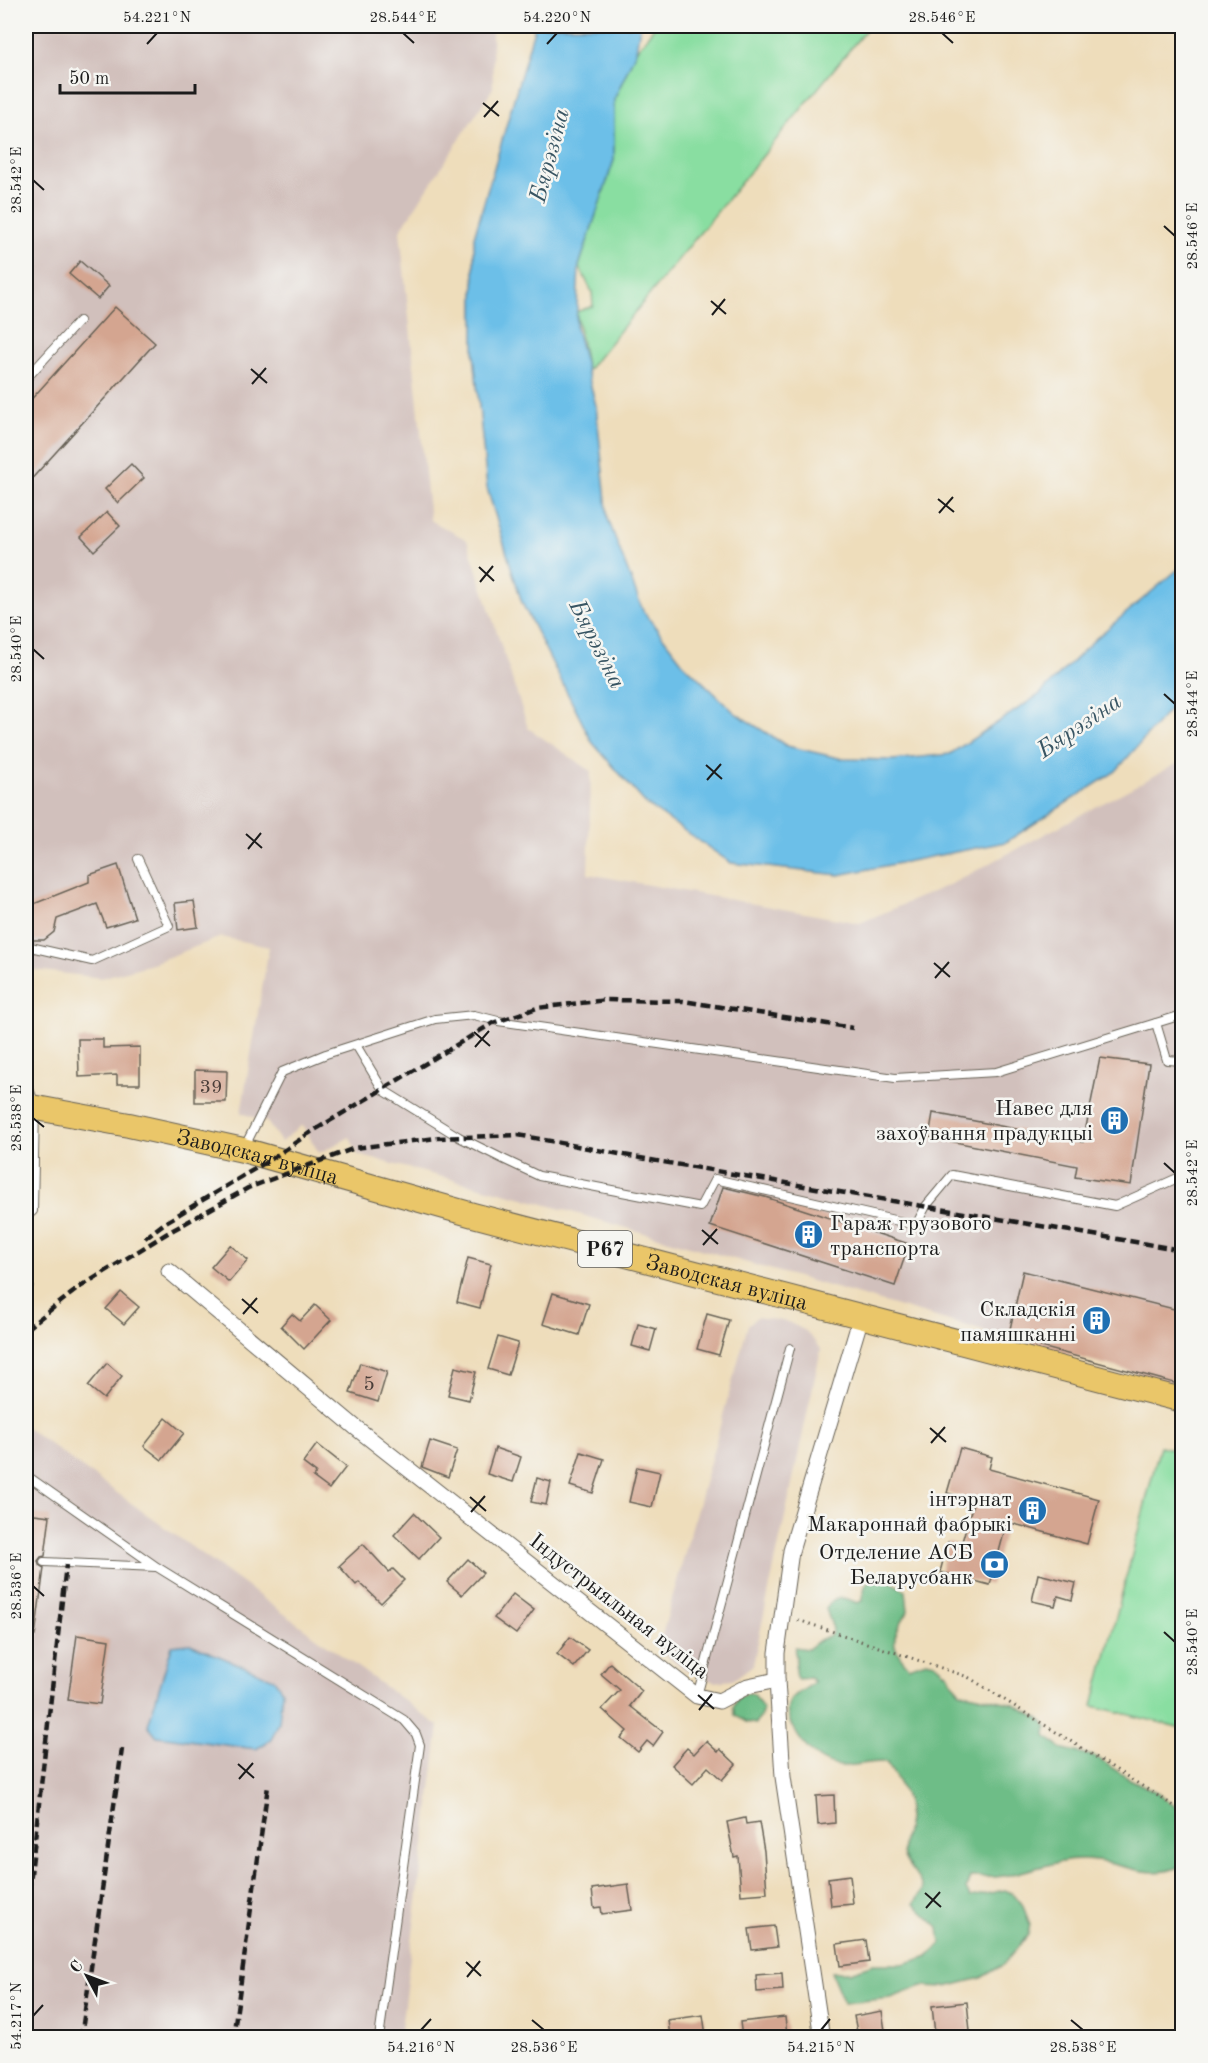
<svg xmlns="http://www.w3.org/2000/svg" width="1208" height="2063" viewBox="0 0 1208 2063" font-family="'Old Standard TT',serif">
  <rect width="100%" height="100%" fill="#f6f6f2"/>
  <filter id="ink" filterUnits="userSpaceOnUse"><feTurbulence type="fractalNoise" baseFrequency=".0167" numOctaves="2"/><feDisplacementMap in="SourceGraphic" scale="12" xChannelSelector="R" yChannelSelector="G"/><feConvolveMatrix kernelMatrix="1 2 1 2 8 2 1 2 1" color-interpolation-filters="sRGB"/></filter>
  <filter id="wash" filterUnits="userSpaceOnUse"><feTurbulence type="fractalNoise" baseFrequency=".008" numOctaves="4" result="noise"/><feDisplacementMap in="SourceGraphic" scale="24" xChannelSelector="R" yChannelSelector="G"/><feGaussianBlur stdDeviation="1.35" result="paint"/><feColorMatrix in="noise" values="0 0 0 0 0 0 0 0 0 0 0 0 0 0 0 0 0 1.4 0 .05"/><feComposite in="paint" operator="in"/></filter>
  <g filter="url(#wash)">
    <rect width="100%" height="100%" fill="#edb"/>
    <g fill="#d1c0bc">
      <polygon points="26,26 492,26 493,88 400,231 430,520 467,540 528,728 591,771 588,874 860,923 953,883 1182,761 1182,1385 1008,1338 523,1198 358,1155 350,1137 319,1153 302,1125 281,1142 267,1122 241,1113 269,947 221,937 148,965 101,978 26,969"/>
      <polygon points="757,1317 788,1322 806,1331 821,1349 753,1665 733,1680 714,1682 686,1670 667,1656 659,1646 748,1325"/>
      <polygon points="26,1427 439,1726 400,2037 26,2037"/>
    </g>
    <g fill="#89dea1" stroke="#527d5e" stroke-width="1.5">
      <polygon points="655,26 869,26 587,371 576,312 593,306 592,292 579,266 614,160 614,100 636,51"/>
      <polygon points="1160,1446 1182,1452 1182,1728 1093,1706"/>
    </g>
    <g fill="#6ebd87" stroke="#456c52" stroke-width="1.5">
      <path d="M873,1578C886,1579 896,1583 906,1591L908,1611C894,1635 886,1643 909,1667L926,1661L935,1663L949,1675L953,1684L960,1692L1014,1704L1040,1719L1047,1727L1046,1736L1060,1748L1096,1757L1126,1777L1158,1793L1182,1812V1866C1146,1882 1120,1860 1084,1860C1056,1859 1029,1872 1003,1876C992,1878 981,1877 970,1877L966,1889L970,1897L1005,1890L1014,1894L1022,1904L1030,1924L1028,1935L1003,1965L981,1978L946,1987L922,1986L891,1998L844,2003L831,1972H850L873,1964H903L929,1956L941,1944L939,1928L914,1904L923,1890C920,1876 907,1868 903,1854C901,1844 906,1835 907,1826C912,1799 900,1784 886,1762C872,1761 859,1765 845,1766C822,1767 804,1748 794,1729C789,1722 785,1711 789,1703C794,1692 807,1690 814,1682L810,1678L797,1679C793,1671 796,1668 796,1660C797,1654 793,1653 795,1647L808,1649L820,1640L831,1635L833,1629L826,1609C834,1594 844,1597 857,1603L862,1601L865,1586Z"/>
      <polygon points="747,1693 754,1694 763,1709 760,1718 755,1724 746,1722 735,1715 733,1707 739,1697"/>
    </g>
    <g fill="#6cbfe8" stroke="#446e82" stroke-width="1.5">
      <polygon points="535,26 640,26 636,51 614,100 614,160 579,266 576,328 596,406 608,519 643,611 683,663 735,713 787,746 843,759 893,760 950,754 1039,695 1094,640 1182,566 1182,698 1176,702 1116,771 1006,842 839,875 731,863 646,804 592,742 522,603 487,488 474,355 474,237"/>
      <polygon points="190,1644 274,1679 282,1691 279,1722 271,1740 256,1749 157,1736 148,1725 172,1646"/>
    </g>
    <g id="blocks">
      <g fill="#d4a590">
        <polygon points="80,261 109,286 98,299 69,274"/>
        <polygon points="115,307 155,343 26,485 26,405"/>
        <polygon points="131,464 144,478 118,503 105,489"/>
        <polygon points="107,512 120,526 94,551 81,537"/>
        <polygon points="118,865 135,918 106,927 97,904 57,919 54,932 44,940 31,940 26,937 26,907 89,882 89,875"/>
        <polygon points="194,901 198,927 178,930 175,903"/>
        <polygon points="78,1039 103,1039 103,1048 140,1047 140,1084 117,1084 117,1075 79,1077"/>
        <polygon points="1100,1058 1149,1064 1131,1185 1075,1177 1077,1166 929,1137 933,1113 1083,1142"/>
        <polygon points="195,1070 227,1071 226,1102 195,1102"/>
        <polygon points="723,1187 765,1197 909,1244 895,1286 710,1226"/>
        <polygon points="230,1245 248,1260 229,1282 211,1267"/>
        <polygon points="468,1258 491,1264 480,1308 457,1302"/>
        <polygon points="1023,1271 1182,1311 1182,1385 1008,1338"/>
        <polygon points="121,1292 139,1307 124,1324 106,1309"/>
        <polygon points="553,1293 589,1304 579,1335 543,1324"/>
        <polygon points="315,1305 331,1320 304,1349 281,1326 292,1314 300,1321"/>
        <polygon points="707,1314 729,1320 719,1355 697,1349"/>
        <polygon points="638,1324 656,1329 650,1351 632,1346"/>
        <polygon points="498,1337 518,1343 508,1375 488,1369"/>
        <polygon points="107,1363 122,1376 104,1399 88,1386"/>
        <polygon points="360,1363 387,1372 378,1402 350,1393"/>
        <polygon points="455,1367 476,1372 469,1400 448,1395"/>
        <polygon points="166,1418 184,1433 162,1460 144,1446"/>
        <polygon points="430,1441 457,1450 448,1477 422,1467"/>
        <polygon points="317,1444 346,1467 329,1489 313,1477 316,1473 303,1463"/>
        <polygon points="495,1448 521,1457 513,1482 487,1474"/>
        <polygon points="960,1448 992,1457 989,1469 1099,1499 1087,1544 1007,1522 990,1585 940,1572 948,1542 961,1545 974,1500 947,1493"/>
        <polygon points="581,1452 604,1459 593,1493 570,1486"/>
        <polygon points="637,1467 660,1472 652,1507 629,1502"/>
        <polygon points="537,1478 551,1482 546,1505 531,1502"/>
        <polygon points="26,1513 50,1516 45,1556 41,1557 38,1561 39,1565 44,1568 35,1636 26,1635"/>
        <polygon points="414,1513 439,1537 419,1559 394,1535"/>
        <polygon points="363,1544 389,1572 393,1569 404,1580 381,1603 359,1582 356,1585 339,1566"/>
        <polygon points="468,1559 483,1573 462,1595 447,1582"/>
        <polygon points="1038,1574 1076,1583 1072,1600 1058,1596 1055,1606 1032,1601"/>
        <polygon points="513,1594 534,1610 516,1634 494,1618"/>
        <polygon points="77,1635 109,1640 100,1704 68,1700"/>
        <polygon points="570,1637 588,1650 574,1667 557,1654"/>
        <polygon points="610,1663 642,1691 630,1706 663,1732 653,1746 647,1741 638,1752 621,1738 627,1731 602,1709 620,1690 601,1674"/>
        <polygon points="706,1741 718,1752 720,1749 736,1764 722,1780 708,1767 693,1784 672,1765 687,1748 694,1754"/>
        <polygon points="834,1795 835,1823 818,1825 816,1796"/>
        <polygon points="745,1818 746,1824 759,1822 764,1851 767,1893 741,1895 738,1856 734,1857 727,1822"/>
        <polygon points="850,1875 853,1904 831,1906 828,1878"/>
        <polygon points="628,1884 632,1910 602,1914 601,1907 594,1908 592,1889"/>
        <polygon points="774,1926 777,1947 752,1950 749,1929"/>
        <polygon points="866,1940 869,1962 840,1966 837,1944"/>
        <polygon points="782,1973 783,1990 757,1992 756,1975"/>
        <polygon points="967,2002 970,2031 935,2034 932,2006"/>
        <polygon points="882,2011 886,2037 858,2037 854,2016"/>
        <polygon points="703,2015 706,2036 670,2037 668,2020"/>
        <polygon points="785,2017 787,2035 742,2037 740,2022"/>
      </g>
    </g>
  </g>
  <g filter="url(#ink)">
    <use href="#blocks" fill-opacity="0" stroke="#666054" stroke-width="1.5"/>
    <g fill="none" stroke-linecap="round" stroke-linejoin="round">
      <defs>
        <g id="service">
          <polyline points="26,379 79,321"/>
          <polyline points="26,610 26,611"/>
          <polyline points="26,946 92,961 169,926 138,859"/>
          <polyline points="1156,1023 1167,1060 1182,1061"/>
          <polyline points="356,1045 383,1090 459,1137 505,1160 539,1176 700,1207 715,1179 916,1225 926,1206 952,1175 1115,1206 1182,1176"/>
          <polyline points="26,1080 35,1106 33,1211 26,1217"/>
          <polyline points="245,1146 282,1072 326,1054 435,1019 474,1015 498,1021 895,1078 996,1072 1182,1015"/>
          <polyline points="26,1280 29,1285"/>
          <polyline points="26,1475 157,1567 404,1720 416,1734 420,1745 379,2038"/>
          <polyline points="44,1562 156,1567"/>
          <polyline points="697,1696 790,1348"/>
        </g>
        <g id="minor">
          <polyline points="169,1271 355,1427 697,1696 719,1701 748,1686 777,1680 783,1777 822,2038"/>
          <polyline points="777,1680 777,1653 791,1551 861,1317"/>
        </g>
        <g id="primary">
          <path id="s1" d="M26,1106L129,1125L243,1150L473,1215L1182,1400"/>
        </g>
      </defs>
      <use href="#service" stroke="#666054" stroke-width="10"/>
      <use href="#minor" stroke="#666054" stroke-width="17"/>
      <use href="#primary" stroke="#666054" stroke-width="26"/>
      <polyline stroke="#666054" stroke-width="3" stroke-dasharray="1.5 4.5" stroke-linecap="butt" points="798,1620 968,1677 1182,1811"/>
      <use href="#service" stroke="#fff" stroke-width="8"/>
      <use href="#minor" stroke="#fff" stroke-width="15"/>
      <use href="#primary" stroke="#eac669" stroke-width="24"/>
      <g stroke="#1c1c1c" stroke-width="4.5" stroke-dasharray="9 4.5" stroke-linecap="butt">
        <polyline points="145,1238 166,1222 273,1158 308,1134 493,1023 537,1008 606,1000 683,1001 853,1028"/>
        <polyline points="80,1287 166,1234 248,1188 355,1148 437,1138 518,1135 651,1160 1182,1250"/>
        <polyline points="26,1329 85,1283"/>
        <polyline points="26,1918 66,1565"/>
        <polyline points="81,2038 122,1749"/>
        <polyline points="233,2038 268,1786"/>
      </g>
    </g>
  </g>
  <path fill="none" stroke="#1c1c1c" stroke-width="2" d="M403,33L414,43M942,33L953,43M147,44L157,33M547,44L557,33M483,103L499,116M484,117L498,101M33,180L44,190M1164,226L1175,236M711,301L726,314M712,315L725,299M251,369L267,383M252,384L266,368M938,499L954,512M939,513L953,497M479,567L494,581M480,582L493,566M33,649L44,659M1164,694L1175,704M706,765L722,779M707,780L721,764M246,834L262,848M248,849L261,833M934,963L950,977M935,978L949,962M474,1032L490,1046M475,1047L489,1031M33,1118L44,1127M1164,1163L1175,1173M702,1230L718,1244M703,1245L717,1229M242,1299L258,1313M243,1314L257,1298M930,1428L946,1442M931,1443L945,1427M470,1497L486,1511M471,1512L485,1496M33,1586L44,1596M1164,1632L1175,1642M698,1695L714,1709M699,1710L712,1694M238,1764L254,1778M239,1779L253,1763M925,1893L941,1907M926,1908L940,1892M466,1962L481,1976M467,1977L480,1961M33,2016L43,2005M532,2020L544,2030M1071,2020L1083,2030M421,2030L431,2019M821,2030L830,2019"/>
  <defs>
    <symbol id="building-disc" viewBox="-11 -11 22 22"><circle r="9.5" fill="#1f6fb2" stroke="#f6f6f2"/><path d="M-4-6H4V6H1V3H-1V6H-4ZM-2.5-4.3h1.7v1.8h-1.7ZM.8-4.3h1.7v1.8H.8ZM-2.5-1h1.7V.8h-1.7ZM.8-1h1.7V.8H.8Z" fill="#fff"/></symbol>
    <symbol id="bank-disc" viewBox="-11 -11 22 22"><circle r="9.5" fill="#1f6fb2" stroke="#f6f6f2"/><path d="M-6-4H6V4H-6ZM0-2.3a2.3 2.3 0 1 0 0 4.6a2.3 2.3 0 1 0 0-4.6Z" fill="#fff"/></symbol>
  </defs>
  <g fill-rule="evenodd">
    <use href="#building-disc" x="1098" y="1104" width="33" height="33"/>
    <use href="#building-disc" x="792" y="1218" width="33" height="33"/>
    <use href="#building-disc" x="1080" y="1304" width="33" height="33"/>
    <use href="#building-disc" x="1016" y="1494" width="33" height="33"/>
    <use href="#bank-disc" x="978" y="1548" width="33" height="33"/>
  </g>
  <g text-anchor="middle" stroke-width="5" stroke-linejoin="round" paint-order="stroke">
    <g font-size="20" fill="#4a3e39">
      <text x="211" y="1093">39</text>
      <text x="369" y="1390">5</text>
    </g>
    <rect fill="#f6f6f2" stroke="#5d5d5c" stroke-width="1.5" x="578" y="1231" width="54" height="36" rx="4.5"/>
    <g font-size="21" font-weight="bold" fill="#1c1c1c">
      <text x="605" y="1256">Р67</text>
    </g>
    <g font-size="22" fill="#1c1c1c" stroke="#f6f6f2" text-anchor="end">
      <text x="1093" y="1115">Навес для<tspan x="1093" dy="25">захоўвання прадукцыі</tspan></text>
      <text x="830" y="1230" text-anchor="start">Гараж грузового<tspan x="830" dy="25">транспорта</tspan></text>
      <text x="1076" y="1316">Складскія<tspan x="1076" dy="25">памяшканні</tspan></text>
      <text x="1012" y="1506">інтэрнат<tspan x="1012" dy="25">Макароннай фабрыкі</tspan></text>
      <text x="973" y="1559">Отделение АСБ<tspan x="973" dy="25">Беларусбанк</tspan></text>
    </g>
    <g font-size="22" fill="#1c1c1c" stroke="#f6f6f2">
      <text dy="8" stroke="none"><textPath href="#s1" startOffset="237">Заводская вуліца</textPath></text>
      <text dy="8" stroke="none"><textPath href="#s1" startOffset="723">Заводская вуліца</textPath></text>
      <text transform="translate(620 1605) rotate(38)" y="8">Індустрыяльная вуліца</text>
    </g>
    <g font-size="24" font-style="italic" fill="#385563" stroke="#f6f6f2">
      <text transform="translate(549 155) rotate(-75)" y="8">Бярэзіна</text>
      <text transform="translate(598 644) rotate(63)" y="8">Бярэзіна</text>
      <text transform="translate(1079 725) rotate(-34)" y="8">Бярэзіна</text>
    </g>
  </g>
  <rect width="1208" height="2063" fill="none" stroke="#f6f6f2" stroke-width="66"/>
  <g transform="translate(87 1976) rotate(311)" stroke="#f6f6f2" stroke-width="4.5" paint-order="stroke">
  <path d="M0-4.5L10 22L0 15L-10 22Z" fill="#1c1c1c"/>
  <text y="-9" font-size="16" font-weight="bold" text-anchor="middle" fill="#1c1c1c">С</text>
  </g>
  <path d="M60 84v9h135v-9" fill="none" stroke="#1c1c1c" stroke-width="3"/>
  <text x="69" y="84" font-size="18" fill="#1c1c1c" stroke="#f6f6f2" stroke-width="4.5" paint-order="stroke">50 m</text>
  <rect x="33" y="33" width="1142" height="1997" fill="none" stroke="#1c1c1c" stroke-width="2"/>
  <g font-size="15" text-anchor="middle" fill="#1c1c1c">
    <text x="157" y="22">54.221°N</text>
    <text x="403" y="22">28.544°E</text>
    <text x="557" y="22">54.220°N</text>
    <text x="942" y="22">28.546°E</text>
    <text transform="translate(16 180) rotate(-90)" y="5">28.542°E</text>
    <text transform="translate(1192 236) rotate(-90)" y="5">28.546°E</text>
    <text transform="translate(16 649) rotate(-90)" y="5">28.540°E</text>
    <text transform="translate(1192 704) rotate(-90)" y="5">28.544°E</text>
    <text transform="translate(16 1118) rotate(-90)" y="5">28.538°E</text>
    <text transform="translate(1192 1173) rotate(-90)" y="5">28.542°E</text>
    <text transform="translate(16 1586) rotate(-90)" y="5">28.536°E</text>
    <text transform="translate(1192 1642) rotate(-90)" y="5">28.540°E</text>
    <text transform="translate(16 2016) rotate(-90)" y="5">54.217°N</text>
    <text x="421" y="2052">54.216°N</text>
    <text x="544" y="2052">28.536°E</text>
    <text x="821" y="2052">54.215°N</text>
    <text x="1083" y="2052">28.538°E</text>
  </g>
</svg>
